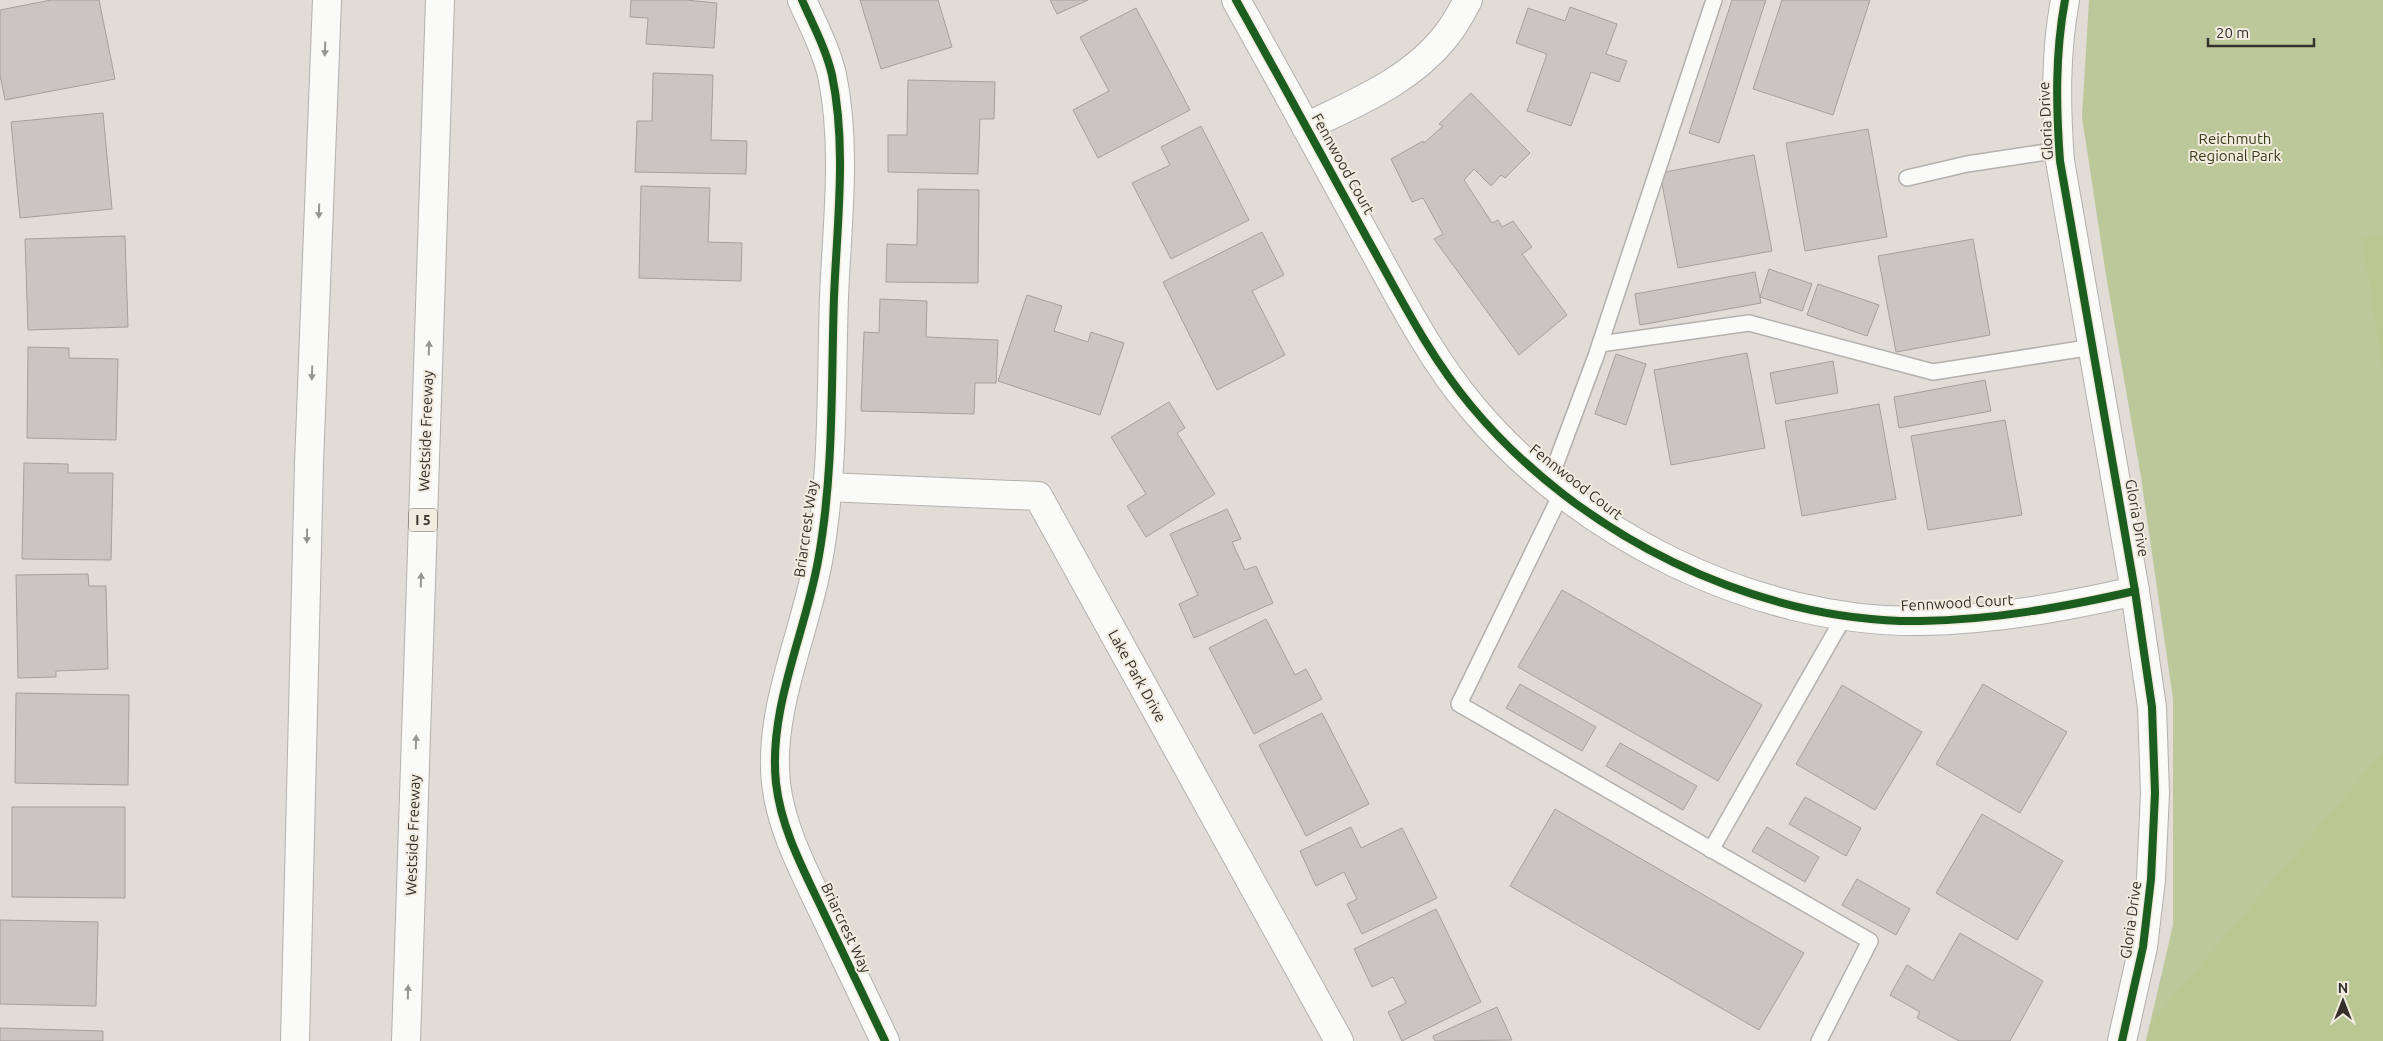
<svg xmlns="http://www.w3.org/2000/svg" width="2383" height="1041" viewBox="0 0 2383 1041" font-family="Ubuntu,sans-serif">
  <rect width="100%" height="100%" fill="#e1dcd6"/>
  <polygon fill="#bdc89a" points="2089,0 2383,0 2383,1041 2146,1041 2173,925 2173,699 2141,477 2106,275 2082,117"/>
  <g fill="#bac793">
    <polygon points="2383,236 2383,369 2362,238"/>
    <polygon points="2383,752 2383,1041 2146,1041 2150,1024"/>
  </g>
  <g fill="#c9c5c1" stroke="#a4a19c">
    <polygon points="51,0 99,0 115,79 5,100 0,75 0,10"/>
    <polygon points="631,0 686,0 717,3 714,48 646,44 648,18 630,17"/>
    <polygon points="860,0 938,0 952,47 881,69"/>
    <polygon points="1050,0 1088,0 1057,14"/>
    <polygon points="1732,0 1766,0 1719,143 1689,133"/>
    <polygon points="1782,0 1870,0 1833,115 1753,89"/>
    <polygon points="1570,7 1617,24 1606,54 1627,61 1619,82 1591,72 1571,126 1527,111 1547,54 1516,43 1528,8 1565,21"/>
    <polygon points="1136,8 1190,110 1098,158 1073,110 1109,91 1080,37"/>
    <polygon points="653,73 713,75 711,140 747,141 746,174 635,172 637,121 652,121"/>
    <polygon points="908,80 995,82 994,119 980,119 978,174 888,172 888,135 907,135"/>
    <polygon points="1471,93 1530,153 1505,178 1501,175 1491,186 1474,169 1464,180 1492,223 1498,220 1502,227 1513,221 1532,247 1522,254 1567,315 1519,355 1434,239 1443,234 1423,198 1412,202 1391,159 1423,141 1424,143 1443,126 1439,124"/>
    <polygon points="103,113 112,209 20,218 11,122"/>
    <polygon points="1201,126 1249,220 1171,259 1132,183 1170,165 1161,147"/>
    <polygon points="1868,129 1887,237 1805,251 1786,143"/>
    <polygon points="1754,155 1772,251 1678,268 1660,173"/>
    <polygon points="641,186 710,188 708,242 742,243 741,281 639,278"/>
    <polygon points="918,189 979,190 978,283 886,282 887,244 917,245"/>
    <polygon points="1262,232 1284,275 1252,291 1285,355 1217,390 1163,282"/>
    <polygon points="125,236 128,327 28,330 25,239"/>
    <polygon points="1973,239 1990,335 1896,352 1878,256"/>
    <polygon points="1769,269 1812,284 1802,311 1760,297"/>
    <polygon points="1755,272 1761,303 1640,325 1635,294"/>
    <polygon points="1818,284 1879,305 1867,336 1807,315"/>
    <polygon points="1027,295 1062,306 1054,331 1088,342 1091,332 1124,343 1100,415 998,381"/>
    <polygon points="880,299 927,301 926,337 998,340 996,383 975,383 974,414 861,411 864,332 879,333"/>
    <polygon points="28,347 69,348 69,358 118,359 116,440 27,438"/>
    <polygon points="1747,353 1765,448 1671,465 1654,370"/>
    <polygon points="1616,354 1646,364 1626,425 1595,414"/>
    <polygon points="1833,361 1838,393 1776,404 1770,373"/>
    <polygon points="1985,380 1991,411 1899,428 1894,397"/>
    <polygon points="1169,402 1185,428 1177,433 1215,494 1146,537 1127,506 1146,494 1111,437"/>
    <polygon points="1879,404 1896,499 1802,516 1785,421"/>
    <polygon points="2005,420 2022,515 1928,530 1911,436"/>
    <polygon points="24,463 68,464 68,473 113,473 111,560 22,559"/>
    <polygon points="1227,509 1241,539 1232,542 1245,570 1256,566 1273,603 1194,638 1179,604 1198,595 1170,534"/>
    <polygon points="88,574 89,586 106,586 108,669 56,671 56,677 18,678 16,575"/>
    <polygon points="1562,590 1762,705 1718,781 1518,667"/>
    <polygon points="1266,619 1295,675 1306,669 1322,699 1254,734 1209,648"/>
    <polygon points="1520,684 1596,727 1582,751 1506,708"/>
    <polygon points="1983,684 2067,732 2020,813 1936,764"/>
    <polygon points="1842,685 1922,732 1875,810 1796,764"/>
    <polygon points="16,693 129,695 128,785 15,783"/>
    <polygon points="1322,713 1369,804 1306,836 1259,745"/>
    <polygon points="1620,743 1697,786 1683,810 1606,766"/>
    <polygon points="1805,797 1861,828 1846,856 1789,824"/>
    <polygon points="12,807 125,807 125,898 12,897"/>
    <polygon points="1555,809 1804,953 1759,1030 1510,886"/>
    <polygon points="1982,814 2063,861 2017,940 1936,893"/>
    <polygon points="1351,827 1361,848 1402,828 1437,898 1362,934 1347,904 1357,899 1344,872 1316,886 1300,851"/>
    <polygon points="1767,827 1819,857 1805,882 1752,851"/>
    <polygon points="1857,879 1910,909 1896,935 1842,905"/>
    <polygon points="1436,909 1481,1002 1402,1041 1388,1012 1406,1003 1393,977 1372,987 1354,949"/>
    <polygon points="0,920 98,922 96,1006 0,1004"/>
    <polygon points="1960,933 2043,981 2010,1041 1959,1041 1917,1018 1920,1012 1890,995 1907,965 1933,981"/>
    <polygon points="1497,1007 1512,1040 1435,1041 1433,1036"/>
    <polygon points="0,1028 103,1031 103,1041 0,1041"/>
  </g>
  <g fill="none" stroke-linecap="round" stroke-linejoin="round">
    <defs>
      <g id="lane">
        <polyline points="1907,178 1967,164 2060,150"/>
        <polyline points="1600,344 1749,323 1933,372 2093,347"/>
        <polyline points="1549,482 1596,356 1714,0"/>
        <polyline points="1562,492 1459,704 1870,941 1819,1041"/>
        <polyline points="1711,850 1845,615"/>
      </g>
      <g id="street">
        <path d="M802,0C813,25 826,49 832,75C847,147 837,224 834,297C831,384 834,474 818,561C805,634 768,709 776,783C781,828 803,869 822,909C843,953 864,997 885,1041"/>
        <path d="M1236,0C1280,79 1324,159 1367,238C1399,295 1429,356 1472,407C1578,534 1754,623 1921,621C1994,620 2064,607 2135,591"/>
        <path d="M1306,127C1357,102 1413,80 1448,33C1456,23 1462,11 1468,0"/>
        <polyline points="827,487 1038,496 1339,1041"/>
      </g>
      <path id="secondary" d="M2065,0C2055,54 2056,107 2060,161L2135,591L2152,707L2155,793L2151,879L2143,947L2122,1041"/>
      <g id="highway">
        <polyline points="295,1041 309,464 327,0"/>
        <polyline points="406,1041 440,0"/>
      </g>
    </defs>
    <use href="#lane" stroke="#b4b1ac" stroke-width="18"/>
    <use href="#street" stroke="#b4b1ac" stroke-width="30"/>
    <use href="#secondary" stroke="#b4b1ac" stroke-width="30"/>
    <use href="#highway" stroke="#b4b1ac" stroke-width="30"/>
    <use href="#lane" stroke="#fafaf9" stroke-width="15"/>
    <use href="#street" stroke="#fafaf9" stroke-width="28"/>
    <use href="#secondary" stroke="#fafaf9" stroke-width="28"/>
    <use href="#highway" stroke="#fafaf9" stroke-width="28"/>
    <defs>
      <g id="cycleway">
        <path d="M802,0C813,25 826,49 832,75C847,147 837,224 834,297C831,384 834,474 818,561C805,634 768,709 776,783C781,828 803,869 822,909C843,953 864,997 885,1041"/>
        <path d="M1236,0C1280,79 1324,159 1367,238C1399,295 1429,356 1472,407C1578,534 1754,623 1921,621C1994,620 2064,607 2135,591"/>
        <path d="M2065,0C2055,54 2056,107 2060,161L2135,591L2152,707L2155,793L2151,879L2143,947L2122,1041"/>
      </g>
    </defs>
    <use href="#cycleway" stroke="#f2ebdf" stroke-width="11"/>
    <use href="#cycleway" stroke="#1b5e20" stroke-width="8"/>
  </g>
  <defs><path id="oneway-solid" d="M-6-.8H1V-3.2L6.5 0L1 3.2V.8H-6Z" transform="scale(1.25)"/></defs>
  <g fill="#979692">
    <use href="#oneway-solid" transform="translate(325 49) rotate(92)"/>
    <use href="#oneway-solid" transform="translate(319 211) rotate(92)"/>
    <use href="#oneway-solid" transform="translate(429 348) rotate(-88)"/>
    <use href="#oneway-solid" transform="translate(312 373) rotate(92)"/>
    <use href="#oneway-solid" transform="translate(307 536) rotate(91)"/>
    <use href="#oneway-solid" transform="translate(421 580) rotate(-88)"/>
    <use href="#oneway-solid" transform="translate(416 742) rotate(-88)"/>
    <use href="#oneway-solid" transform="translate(408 992) rotate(-88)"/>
  </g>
  <g text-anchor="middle" stroke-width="4" stroke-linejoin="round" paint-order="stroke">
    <rect fill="#f2ebdf" stroke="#6d6962" stroke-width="1" x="409" y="508.5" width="28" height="23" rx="4"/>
    <g font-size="14" font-weight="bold" fill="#34312c">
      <text x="423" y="525">I 5</text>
    </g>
    <g font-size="15" fill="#34312c" stroke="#f2ebdf">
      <text transform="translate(2046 121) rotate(-93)" y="5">Gloria Drive</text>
      <text transform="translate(1343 164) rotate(61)" y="5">Fennwood Court</text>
      <text transform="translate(426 431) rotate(-88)" y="5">Westside Freeway</text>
      <text transform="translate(1576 482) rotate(38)" y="5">Fennwood Court</text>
      <text transform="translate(2137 518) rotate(80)" y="5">Gloria Drive</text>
      <text transform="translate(806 529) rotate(-82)" y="5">Briarcrest Way</text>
      <text transform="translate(1957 603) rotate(-3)" y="5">Fennwood Court</text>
      <text transform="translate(1137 676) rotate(61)" y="5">Lake Park Drive</text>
      <text transform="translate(413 835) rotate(-88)" y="5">Westside Freeway</text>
      <text transform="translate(2131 920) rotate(-82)" y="5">Gloria Drive</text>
      <text transform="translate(846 928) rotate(65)" y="5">Briarcrest Way</text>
    </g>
    <g font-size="15" fill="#333e18" stroke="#f2ebdf">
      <text x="2235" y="144">Reichmuth<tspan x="2235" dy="17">Regional Park</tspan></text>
    </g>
  </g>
  <g transform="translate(2343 1001)" stroke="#f2ebdf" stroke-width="4" paint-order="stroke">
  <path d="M0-4L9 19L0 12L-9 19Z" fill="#34312c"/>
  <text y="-8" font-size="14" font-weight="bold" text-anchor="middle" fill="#34312c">N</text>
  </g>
  <path d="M2208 38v8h106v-8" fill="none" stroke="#34312c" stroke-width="2.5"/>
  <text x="2216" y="38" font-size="15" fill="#34312c" stroke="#f2ebdf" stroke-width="4" paint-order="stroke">20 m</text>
</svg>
